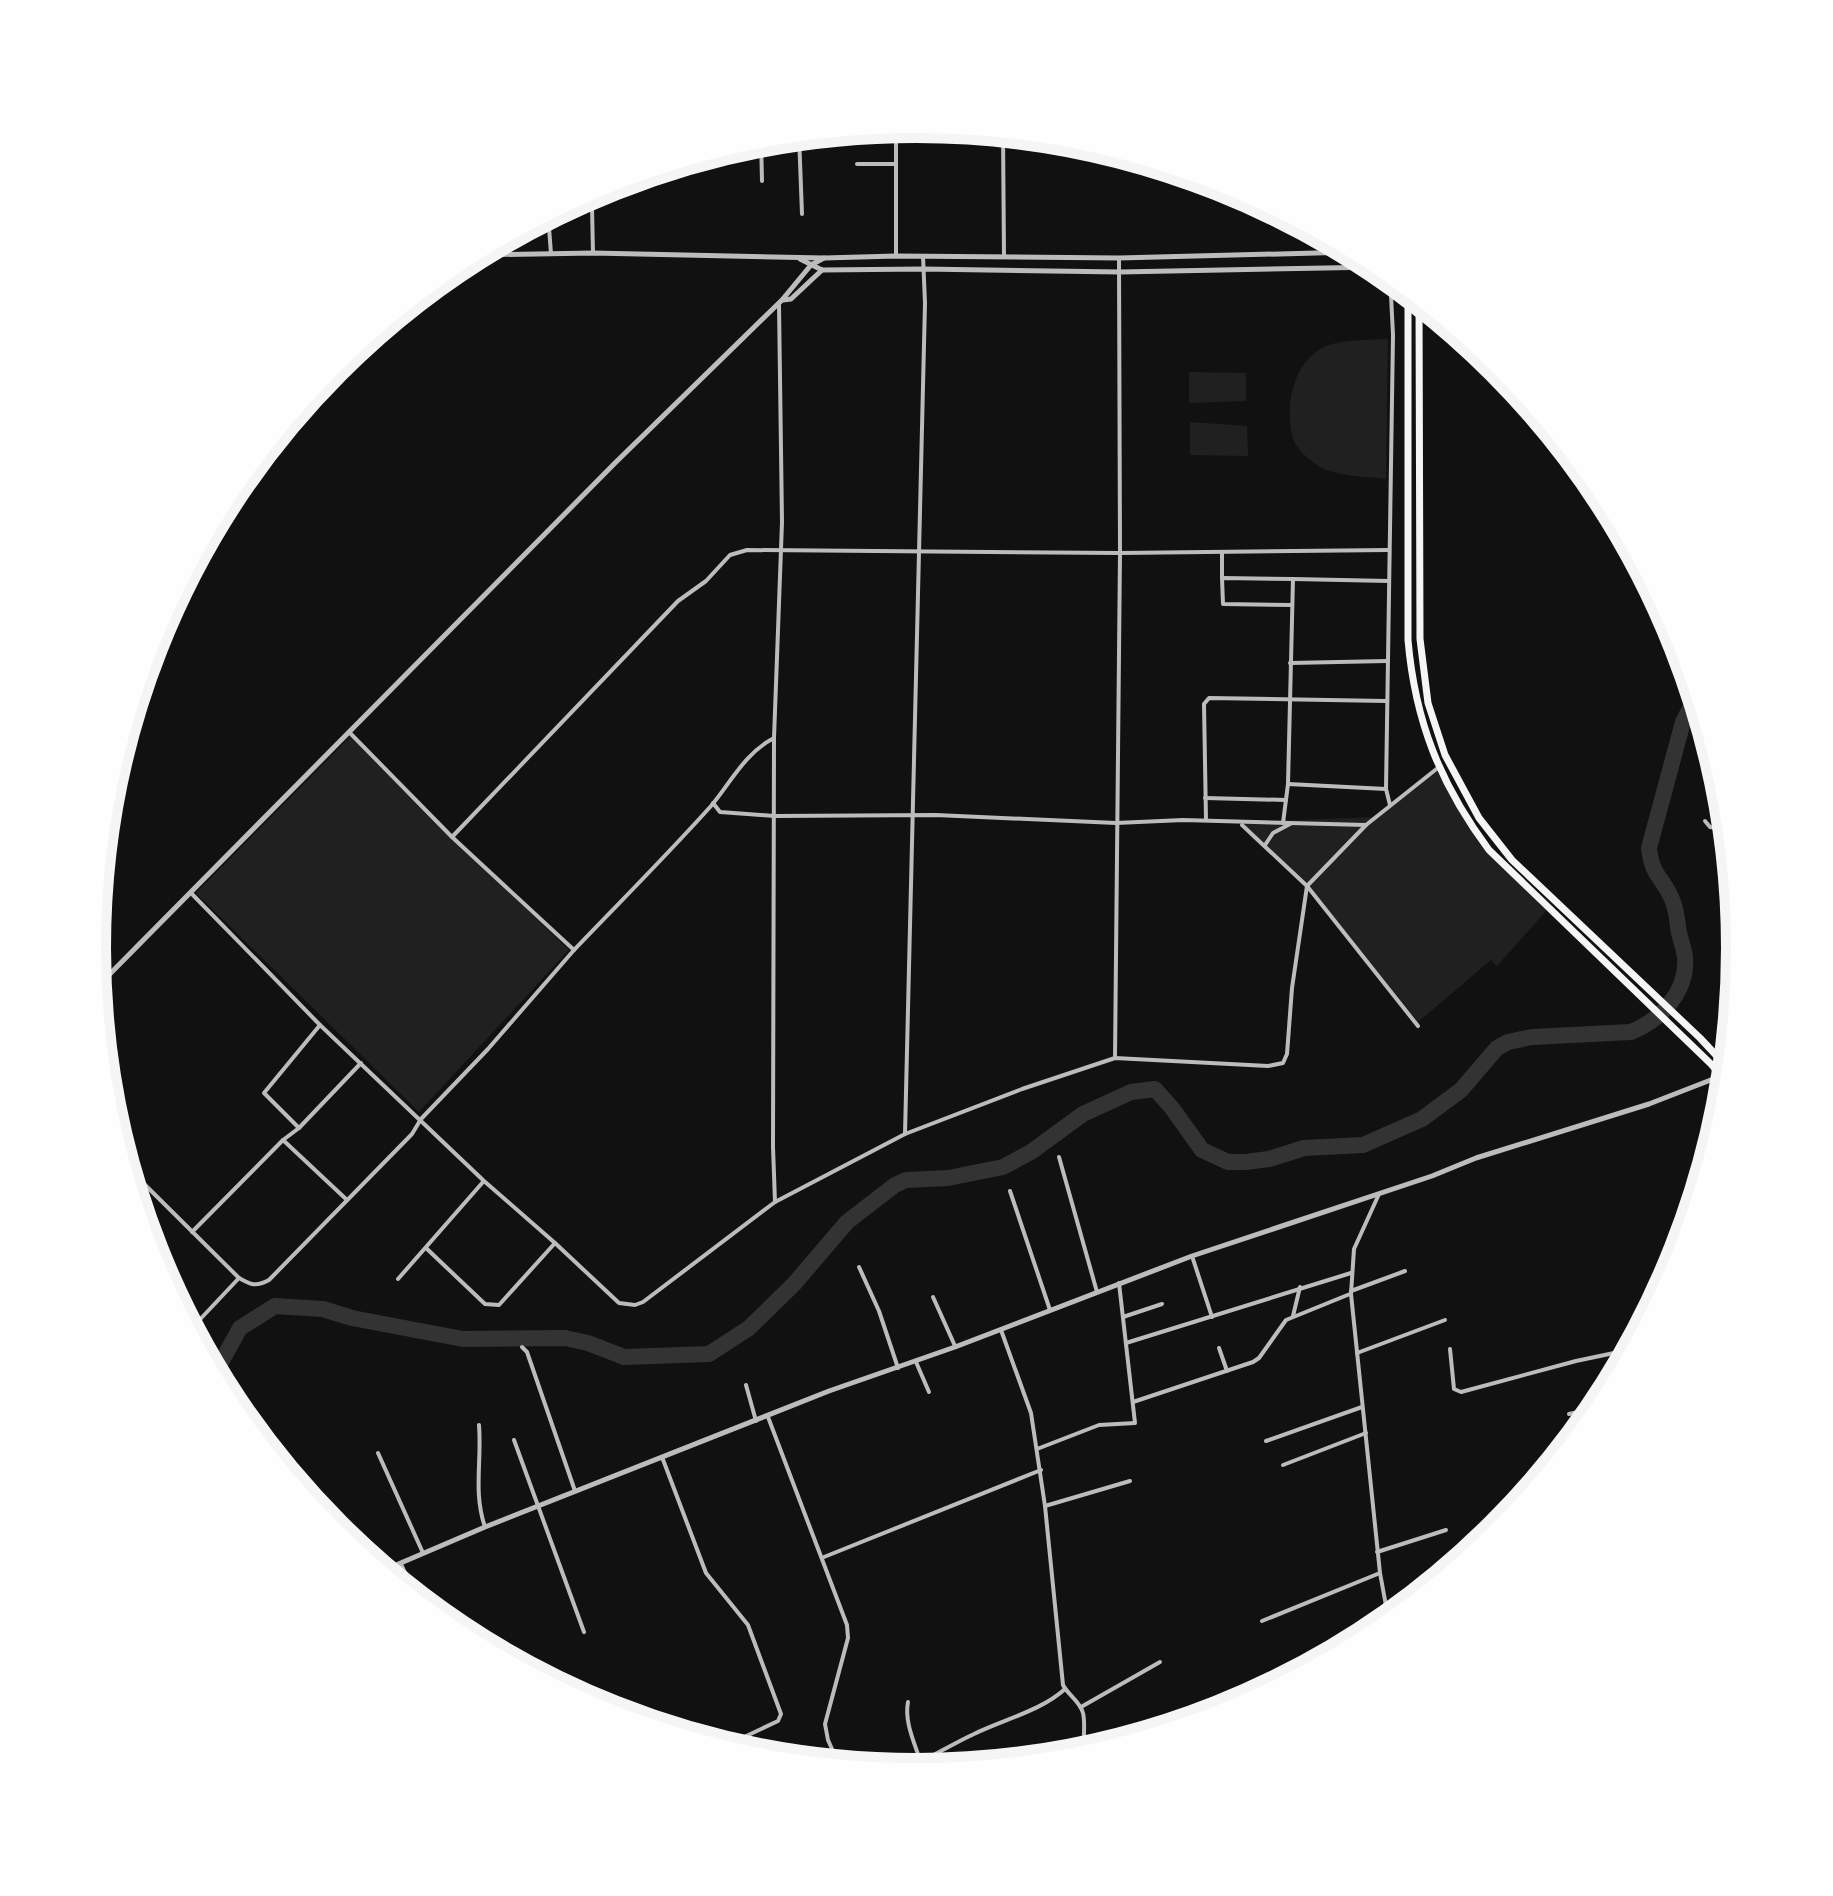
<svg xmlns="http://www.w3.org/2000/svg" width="1833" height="1896" viewBox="0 0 1833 1896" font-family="'Fira Sans Condensed',sans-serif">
  <rect width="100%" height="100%" fill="#111"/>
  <g fill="#202020">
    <path d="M1388,339L1386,479C1363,476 1333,477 1314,463C1306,457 1294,446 1292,435C1286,404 1292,365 1322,348C1338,339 1370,340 1388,339Z"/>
    <polygon points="1189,372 1246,373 1246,401 1189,403"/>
    <polygon points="1190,422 1247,426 1248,456 1190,455"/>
    <polygon points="350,737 569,950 419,1112 196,893"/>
    <path d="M1438,771C1466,824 1504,869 1546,911L1497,966L1491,960L1418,1022L1310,887L1242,822L1379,817Z"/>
  </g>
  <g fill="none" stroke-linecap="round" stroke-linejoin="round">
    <path stroke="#333" stroke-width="16" d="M214,1375L240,1328L275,1306L323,1309L352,1318L463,1339L565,1338L588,1343L624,1357L709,1354L749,1328L794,1284L847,1222L895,1185L906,1180L948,1178L1003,1167L1031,1152L1083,1114L1131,1092L1155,1089L1172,1108L1202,1150L1228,1162H1246L1269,1159L1304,1148L1363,1145L1422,1119L1461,1090L1497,1048L1508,1042L1532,1037L1631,1032C1661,1020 1688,991 1685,957C1684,949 1681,941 1679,933C1677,921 1677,909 1671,897C1661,875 1652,876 1649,848L1683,722L1697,695"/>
    <g stroke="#bcbcbc" stroke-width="4">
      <polyline points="1003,132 1004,256"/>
      <polyline points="799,135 802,214"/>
      <polyline points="761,139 762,181"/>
      <polyline points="857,164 895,164"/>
      <polyline points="592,207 593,253"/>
      <polyline points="548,214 551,254"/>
      <polyline points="896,256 896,126"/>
      <polyline points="1222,552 1222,578"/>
      <polyline points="1293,579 1389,581"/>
      <polyline points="1290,663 1387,661"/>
      <polyline points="1708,748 1717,799"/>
      <polyline points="1288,784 1386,789 1393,335 1390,275"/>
      <polyline points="1386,789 1390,805"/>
      <polyline points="1205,798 1286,800"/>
      <polyline points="713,803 720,812 774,816 936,815 1116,823 1183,820 1366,825"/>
      <polyline points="1206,820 1204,704 1209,698 1386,701"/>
      <polyline points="1705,821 1710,827 1718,828 1731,845"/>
      <polyline points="1283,823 1288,784 1293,579 1222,578 1223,604 1292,605"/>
      <polyline points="1242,825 1307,886 1418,1026"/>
      <polyline points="1724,835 1717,799 1726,796"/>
      <polyline points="452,837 678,601 706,581 730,555 747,550 1120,553 1389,550"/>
      <polyline points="1265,845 1273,833 1290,824"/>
      <polyline points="191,893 320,1025 484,1181 555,1243 619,1303 635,1305 643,1302 775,1202 905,1134 1022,1089 1115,1058 1268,1066 1283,1063 1287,1054 1292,988 1307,886 1366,825 1439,767"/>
      <path d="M574,950C620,902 667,855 711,806C731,782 745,753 774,738"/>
      <polyline points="1115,1058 1120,553 1119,258"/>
      <polyline points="299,1128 264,1093 320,1025"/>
      <polyline points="905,1134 925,303 923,256"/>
      <polyline points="283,1140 299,1128 361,1063"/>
      <polyline points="1059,1157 1097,1292"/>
      <polyline points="125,1165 239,1278"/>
      <polyline points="1010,1191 1050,1310"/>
      <polyline points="1379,1194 1354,1249 1351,1294 1380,1573 1389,1622"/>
      <polyline points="775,1202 773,1147 774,738 782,522 779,305"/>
      <polyline points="192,1232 283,1140 347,1200"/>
      <polyline points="426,1248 485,1304 499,1305 555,1243"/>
      <polyline points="1192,1256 1212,1317"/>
      <polyline points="859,1267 879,1311 898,1368"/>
      <polyline points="398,1279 483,1182"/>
      <polyline points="1351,1291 1405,1271"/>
      <polyline points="933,1297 955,1346"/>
      <polyline points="1293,1316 1300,1287"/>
      <polyline points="1123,1317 1162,1304"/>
      <path d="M190,1330L239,1278C251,1285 256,1287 269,1280L412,1134L421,1119L488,1049L574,950L452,837L349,732"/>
      <path d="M1001,1330L1031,1413L1045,1506L1063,1685C1068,1695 1080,1701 1083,1713C1086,1725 1082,1739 1085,1754"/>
      <polyline points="1126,1343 1351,1273"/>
      <polyline points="522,1347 527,1352 575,1491"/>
      <polyline points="1219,1348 1227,1371"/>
      <polyline points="1450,1349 1454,1389 1461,1392 1576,1361 1633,1349"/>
      <polyline points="1357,1353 1445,1320"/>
      <polyline points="916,1362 929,1392"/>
      <polyline points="746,1385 756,1421"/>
      <polyline points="1133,1402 1253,1362 1259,1358 1286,1320 1350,1294"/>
      <polyline points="1569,1414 1602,1407"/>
      <polyline points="768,1417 847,1625 848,1638 825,1724 828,1740 839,1765"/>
      <path d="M479,1425C482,1461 473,1492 485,1527"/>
      <polyline points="514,1440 584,1632"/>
      <polyline points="1266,1441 1362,1407"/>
      <polyline points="1037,1449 1099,1425 1135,1423 1119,1283"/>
      <polyline points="378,1453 423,1553"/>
      <polyline points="662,1457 706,1573 748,1625 781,1714 778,1721 723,1747"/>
      <polyline points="1283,1465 1366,1433"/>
      <polyline points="315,1498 325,1521"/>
      <polyline points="1045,1506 1130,1481"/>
      <polyline points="1377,1552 1446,1530"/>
      <polyline points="824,1557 1041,1470"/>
      <polyline points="401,1564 417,1599"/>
      <polyline points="1262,1621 1380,1573"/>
      <path d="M908,1702C904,1722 915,1744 921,1763"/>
      <polyline points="1081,1707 1160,1662"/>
      <path d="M900,1771C926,1761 948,1746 974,1734C1002,1720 1041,1711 1065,1689"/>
    </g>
    <g stroke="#bcbcbc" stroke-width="5">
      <polyline points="471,255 593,253 824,258 896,256 1119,258 1354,252"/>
      <polyline points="800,259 822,270 923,269 1120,272 1380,267"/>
      <polyline points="783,300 791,299 822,270"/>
      <polyline points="96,988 615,463 782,300 811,265 824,258"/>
      <polyline points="382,1571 485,1527 829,1391 955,1347 1192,1256 1432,1176 1476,1158 1649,1104 1721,1076"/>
    </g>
    <g stroke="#f5f5f5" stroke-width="7">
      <path d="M1408,290V640C1415,721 1440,784 1489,850L1711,1064L1728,1084"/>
      <polyline points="1419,299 1420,639 1428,703 1445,755 1479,818 1512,860 1700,1038 1729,1069"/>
    </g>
  </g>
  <path d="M0 0H1833V1896H0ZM106 948a810 810 0 1 1 1620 0a810 810 0 1 1-1620 0Z" fill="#fefefe" fill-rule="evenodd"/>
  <path fill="none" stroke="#f5f5f5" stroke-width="10" d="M106 948a810 810 0 1 1 1620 0a810 810 0 1 1-1620 0Z"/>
</svg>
